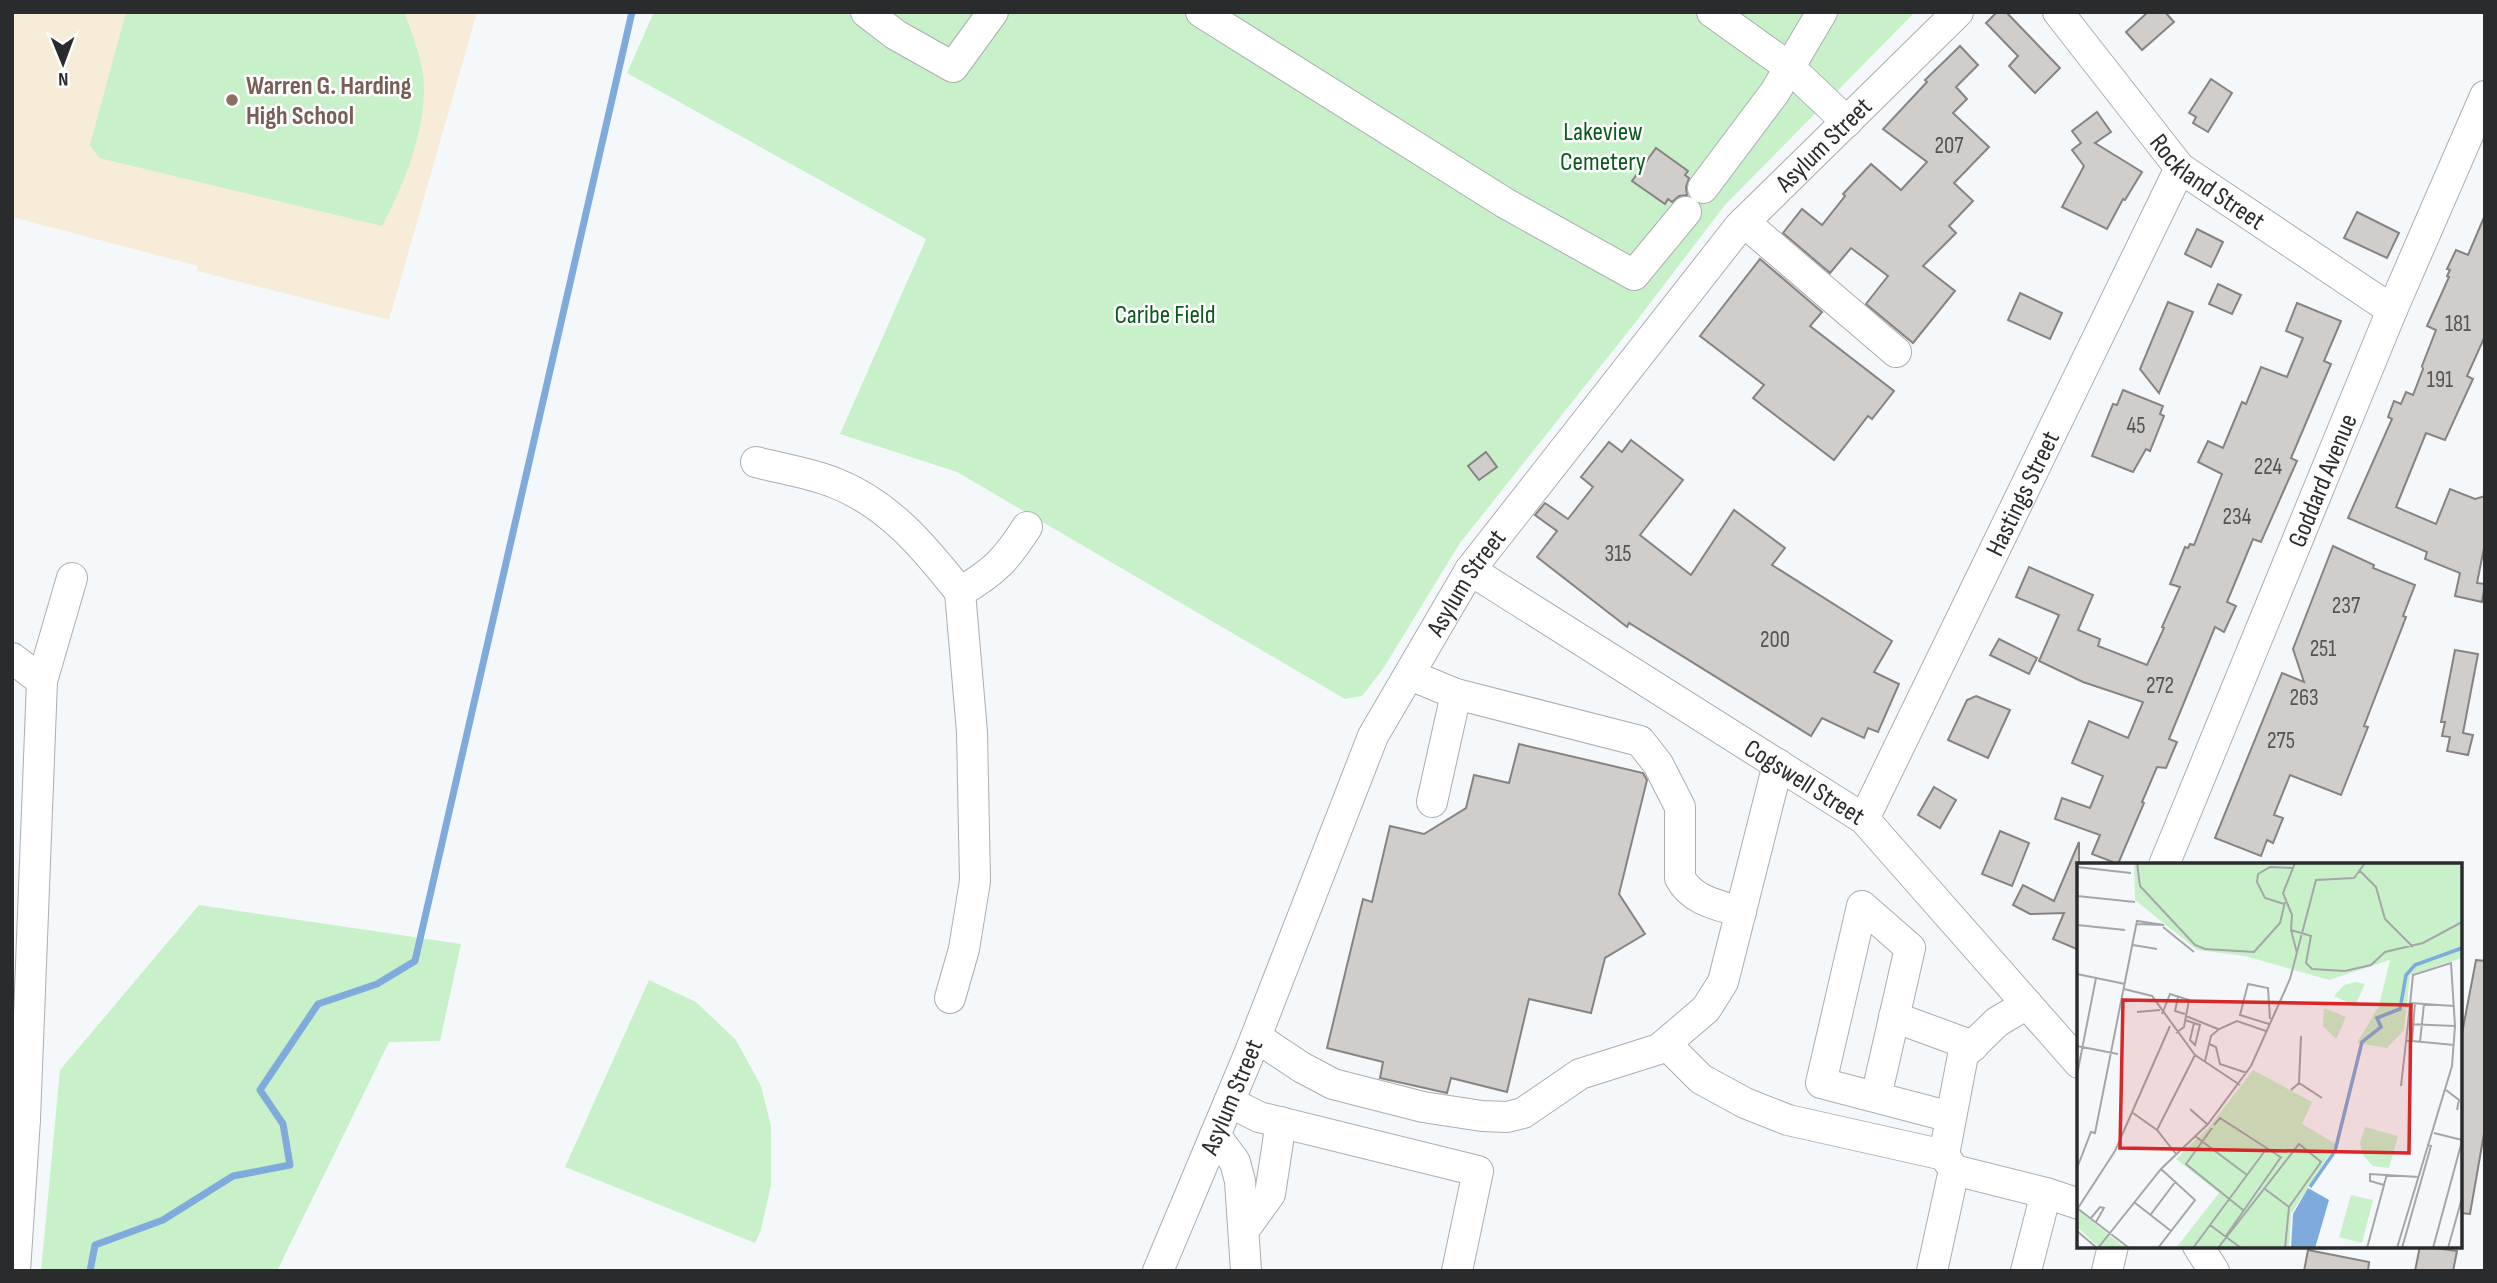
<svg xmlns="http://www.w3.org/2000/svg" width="2497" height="1283" viewBox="0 0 2497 1283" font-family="'Sofia Sans Condensed',sans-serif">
  <rect width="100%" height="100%" fill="#f5f8fb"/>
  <polygon fill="#f7ecd7" points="12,12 477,12 389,320 197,271 198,266 12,217"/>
  <g fill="#c8f1ca">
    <path d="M126,12H404C413,35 423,62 424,86C424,136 405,182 382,226L99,158L90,145Z"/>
    <polygon points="654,12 1915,12 1725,205 1635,323 1460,543 1383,669 1362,696 1345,699 957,472 840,434 926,239 627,73"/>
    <polygon points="199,905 461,944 440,1041 389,1042 277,1271 41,1271 60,1070"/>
    <polygon points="649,980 696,1002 736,1040 761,1086 771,1126 771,1185 761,1230 755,1243 565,1167"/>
  </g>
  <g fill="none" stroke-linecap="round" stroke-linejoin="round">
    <polyline stroke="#7eaadc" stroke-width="7" points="90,1271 95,1245 163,1220 233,1176 290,1165 283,1124 260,1090 318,1004 377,984 415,961 632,12"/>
  </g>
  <g fill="#d0cdca" stroke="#878382" stroke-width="2">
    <polygon points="1997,12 2006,12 2060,68 2035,93 2009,66 2018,56 1986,23"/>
    <polygon points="2148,12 2165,12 2174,22 2142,50 2126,32"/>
    <polygon points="1960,46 1978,65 1956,87 1967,99 1953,113 1989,147 1954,183 1973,201 1949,226 1956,233 1923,266 1955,291 1913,343 1866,304 1888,276 1851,248 1830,273 1783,233 1802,209 1822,225 1845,196 1843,194 1871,164 1901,190 1927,162 1883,129 1927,82 1925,80"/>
    <polygon points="2211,79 2232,93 2208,132 2193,123 2196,117 2189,113"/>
    <polygon points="2097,112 2111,132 2095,143 2142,172 2125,200 2123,199 2107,229 2062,207 2084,166 2072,150 2081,143 2072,131"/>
    <polygon points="1656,148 1688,171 1685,175 1689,178 1686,187 1687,195 1679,196 1672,202 1668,199 1665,204 1632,181"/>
    <polygon points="2357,212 2399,233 2387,258 2344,238"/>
    <polygon points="2485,215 2485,336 2467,376 2473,379 2445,440 2426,433 2396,507 2436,524 2450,489 2475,499 2485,496 2485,543 2477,583 2485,584 2482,602 2455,596 2460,573 2425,559 2427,552 2348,518 2392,419 2388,417 2394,401 2401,404 2406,392 2413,395 2423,369 2422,366 2436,330 2427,326 2449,277 2447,276 2450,270 2447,269 2456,250 2468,255"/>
    <polygon points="2197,229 2223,242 2211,267 2185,254"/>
    <polygon points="1760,259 1822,312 1810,326 1894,391 1872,419 1868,416 1834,460 1753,398 1764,385 1700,336"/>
    <polygon points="2218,284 2241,295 2232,314 2209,304"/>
    <polygon points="2020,293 2062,313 2050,339 2008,320"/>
    <polygon points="2168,302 2193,312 2159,393 2140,369"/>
    <polygon points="2297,303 2341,321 2324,361 2331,364 2291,458 2297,461 2284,490 2261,542 2253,539 2227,602 2236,606 2224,632 2215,627 2169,739 2177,742 2166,768 2157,767 2142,802 2144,803 2118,864 2092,854 2100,835 2055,819 2062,798 2090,808 2103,776 2072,763 2089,721 2128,738 2143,702 2083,682 2039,661 2059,615 2016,597 2029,567 2093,595 2078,630 2100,639 2098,646 2147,665 2164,628 2162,627 2180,587 2170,584 2185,547 2188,548 2190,544 2194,545 2222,474 2198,462 2208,441 2223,448 2242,402 2246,404 2261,367 2287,377 2303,338 2286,331"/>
    <polygon points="2123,390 2163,406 2160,414 2164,416 2150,451 2146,449 2133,472 2092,456 2113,404 2117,405"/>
    <polygon points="1631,440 1683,480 1640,535 1691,575 1734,510 1785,548 1772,565 1892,641 1874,672 1899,684 1878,732 1868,728 1864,738 1822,718 1811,736 1629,623 1627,627 1537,557 1557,531 1535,515 1545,503 1568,519 1593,487 1581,477 1609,442 1622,452"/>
    <polygon points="1486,452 1497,467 1479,480 1468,466"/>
    <polygon points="2333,546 2374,565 2373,568 2415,585 2403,616 2406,617 2364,726 2368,727 2341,795 2290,775 2274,815 2283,818 2273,843 2267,840 2261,856 2215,838 2282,673 2304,682 2293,649"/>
    <polygon points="1999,639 2037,658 2029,674 1990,655"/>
    <polygon points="2455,650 2478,654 2463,733 2473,735 2468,755 2447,751 2450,737 2442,736 2445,722 2441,722"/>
    <polygon points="1976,696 2010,710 1988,758 1948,740 1967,700"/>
    <polygon points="1519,744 1643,773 1647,780 1619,894 1645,934 1605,958 1591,1013 1529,999 1507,1092 1451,1078 1447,1093 1380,1078 1383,1062 1327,1048 1363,899 1372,902 1390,826 1424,834 1466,808 1474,775 1509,783"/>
    <polygon points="1934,787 1956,800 1940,828 1918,815"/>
    <polygon points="2000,831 2029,843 2012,886 1982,874"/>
    <polygon points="2079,842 2079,950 2053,939 2064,913 2030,914 2013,905 2023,885 2054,901"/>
    <polygon points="2476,960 2485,961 2485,1128 2470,1214 2460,1213 2460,1044"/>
    <polygon points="2420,1246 2457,1251 2453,1271 2415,1271"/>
    <polygon points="2308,1250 2369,1262 2368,1271 2304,1271"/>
  </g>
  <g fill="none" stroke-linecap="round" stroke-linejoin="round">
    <defs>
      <g id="minor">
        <polyline points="866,12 896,35 953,67 993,12"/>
        <polyline points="1201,12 1505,203 1634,275 1686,212"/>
        <polyline points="1712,12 1789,67 1847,122"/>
        <path id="s1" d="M2058,12L2180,168L2392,310"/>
        <polyline points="1703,188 1775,92 1822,12"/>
        <polyline points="1744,222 1896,352"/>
        <path d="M756,462C782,469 810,473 835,483C889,504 925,548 960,592C994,572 1006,560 1027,527"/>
        <path id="s2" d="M1470,570L1864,819L2079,1063"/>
        <polyline points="12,658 42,681"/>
        <path d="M1410,675L1456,694L1640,741L1658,764L1680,807V878C1692,901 1718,905 1741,912"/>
        <polyline points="1432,802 1456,694"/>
        <path id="s3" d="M1864,819L2180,168"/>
        <path id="s4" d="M2164,865L2392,310L2485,96"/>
        <polyline points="950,998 964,949 975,881 972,732 960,592"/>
        <polyline points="1894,1017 1973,1046"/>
        <polyline points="1256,1037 1301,1067 1333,1084 1423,1107 1482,1116 1507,1117 1523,1113 1580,1074 1659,1049 1706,1009 1723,982 1778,764"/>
        <polyline points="1666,1044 1701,1079 1745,1103 1788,1120 1944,1155"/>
        <polyline points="1876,1097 1910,948 1862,906 1821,1083 1951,1117"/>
        <polyline points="1229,1102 1259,1117 1478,1171 1457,1271"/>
        <polyline points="12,1124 25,1119 42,681 72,578"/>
        <polyline points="1215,1135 1235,1162 1240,1181 1246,1271"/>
        <polyline points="2046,1193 2079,1204"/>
        <polyline points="1244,1230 1270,1194 1281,1122"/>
        <polyline points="2198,1246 2214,1271"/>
        <polyline points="15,1271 25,1119"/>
        <path id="s5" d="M1158,1271L1250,1052L1373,736L1470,570L1739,227L1958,12"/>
        <polyline points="1932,1271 1954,1170"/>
        <polyline points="2026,1271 2046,1193 1954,1170 1944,1155 1963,1055 1997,1022 2027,1004"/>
        <polyline points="2107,1271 2113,1246"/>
      </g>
    </defs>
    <use href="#minor" stroke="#abadb0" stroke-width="32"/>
    <use href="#minor" stroke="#fff" stroke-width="30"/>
  </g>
  <circle fill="#8d6e63" stroke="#fff" stroke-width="2.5" cx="232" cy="100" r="7"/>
  <g text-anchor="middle" stroke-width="5" stroke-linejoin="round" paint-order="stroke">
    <g font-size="23" fill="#545454">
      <text x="1949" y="153">207</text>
      <text x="2458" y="331">181</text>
      <text x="2440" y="387">191</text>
      <text x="2136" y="433">45</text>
      <text x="2268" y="474">224</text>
      <text x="2237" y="524">234</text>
      <text x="1618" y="561">315</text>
      <text x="2346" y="613">237</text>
      <text x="1775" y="647">200</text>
      <text x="2323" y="656">251</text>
      <text x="2160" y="693">272</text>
      <text x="2304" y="705">263</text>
      <text x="2281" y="748">275</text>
    </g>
    <g font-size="26" font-weight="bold" fill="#785e54" stroke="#fff" text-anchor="start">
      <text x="246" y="94">Warren G. Harding<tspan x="246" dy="30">High School</tspan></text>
    </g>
    <g font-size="26" fill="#0b591c" stroke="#fff">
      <text x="1603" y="140">Lakeview<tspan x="1603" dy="30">Cemetery</tspan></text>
      <text x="1165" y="323">Caribe Field</text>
    </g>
    <g font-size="26" fill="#2a2b2c" stroke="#fff">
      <text dy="9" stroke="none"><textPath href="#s5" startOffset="1323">Asylum Street</textPath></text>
      <text dy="9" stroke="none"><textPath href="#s1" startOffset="228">Rockland Street</textPath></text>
      <text dy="9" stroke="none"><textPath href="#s4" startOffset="416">Goddard Avenue</textPath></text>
      <text dy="9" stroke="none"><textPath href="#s3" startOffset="362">Hastings Street</textPath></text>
      <text dy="9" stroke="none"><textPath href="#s5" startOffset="756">Asylum Street</textPath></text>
      <text dy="9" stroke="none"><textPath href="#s2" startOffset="396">Cogswell Street</textPath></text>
      <text dy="9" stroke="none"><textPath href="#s5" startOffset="189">Asylum Street</textPath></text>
    </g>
  </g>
  <g transform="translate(2077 863)">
    <rect width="385" height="385" fill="#f5f8fb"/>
    <path d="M57,0H385V95L333,112L327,167L310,185L280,180L302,143L313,97L252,117L168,93L120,87L58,37ZM279,119L288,121L278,143L257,133L267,122ZM247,145L269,154L259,176L246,163ZM176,207L235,239L225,261L259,281L214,351L212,385H99L142,330L99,296L133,263ZM288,264L321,273L312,305L296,303L286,292L283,280ZM274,332L296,337L285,380L262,374ZM0,346L48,385H23L0,364Z" fill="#c8f1ca"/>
    <path d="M231,325L252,337L241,375L238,385H214L216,351Z" fill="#7eaadc"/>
    <path fill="none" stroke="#7eaadc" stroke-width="3.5" d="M233,324L258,288L285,179L304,164L300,155L323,146L329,112L338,102L385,85"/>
    <path fill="none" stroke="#a4a6a8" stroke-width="2" d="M60,0L63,23L118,82L128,86L177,89L203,60L208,39M218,0L206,30L215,52L214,67L234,73L229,100L235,106L268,108L294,102L308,89L346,80L385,59M0,4L54,10M283,8L299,24L308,56L336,84M0,33L58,39M207,41L188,35L180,19L181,11L193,4L216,5M0,62L48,67M86,64L117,89M214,67L220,90M56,82L80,86M0,111L48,121M47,126L75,133L118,192L163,222M101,134L98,148L108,151M333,140L377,143M60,149L83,147M85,151L93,131L112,137L107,164L99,170M109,153L141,166M108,157L123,162L118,182L113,177L117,160M192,161L163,152L171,121L191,125L193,156M330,178H335L338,140M335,178L377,182M343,179L347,141M132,181L139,184L143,201L170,210M0,183L41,191M128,198L134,173L142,166L160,158L189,168M0,212L19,115M222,220L224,173M324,223L331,161L378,163M214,227L222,220L245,235M369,227L382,237L380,247M113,246L130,261M56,250L80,267L99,291M137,262L143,255L205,295M135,265L109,301L166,347M80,267L118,192M357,270L385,277M118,273L170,312M0,305L14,269L18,270L60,58L87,62L60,61M307,322L293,318V311L342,314M188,326L212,344M57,339L94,368M0,345L52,385M1,345L38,288L93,163M74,351L99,318M14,355L23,344L27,345L19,359M133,362L164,385M0,368L20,385M149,373L204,294M21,385L84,306L131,261L174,203L213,116L239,17L277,15L288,0M81,385L118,337L84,306M116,385L190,285M141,385L222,281L244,299L212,344L208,385M290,385L310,311M320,385L375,203L378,163L374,100L336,112L331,161M325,385L354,283L350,282M356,385L385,278M371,385L385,335"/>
    <path fill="#d62828" fill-opacity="0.15" stroke="#d62828" stroke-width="3.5" d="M46,137L334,142L332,290L43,285Z"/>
    <rect width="385" height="385" fill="none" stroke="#2a2b2c" stroke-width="3.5"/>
  </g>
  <rect width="2497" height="1283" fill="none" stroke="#2a2b2c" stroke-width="28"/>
  <g transform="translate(63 63) rotate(179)" stroke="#ffffff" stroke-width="5" paint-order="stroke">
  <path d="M0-5L12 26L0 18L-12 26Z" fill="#2a2b2c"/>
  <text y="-10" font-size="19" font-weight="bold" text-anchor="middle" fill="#2a2b2c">N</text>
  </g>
</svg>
